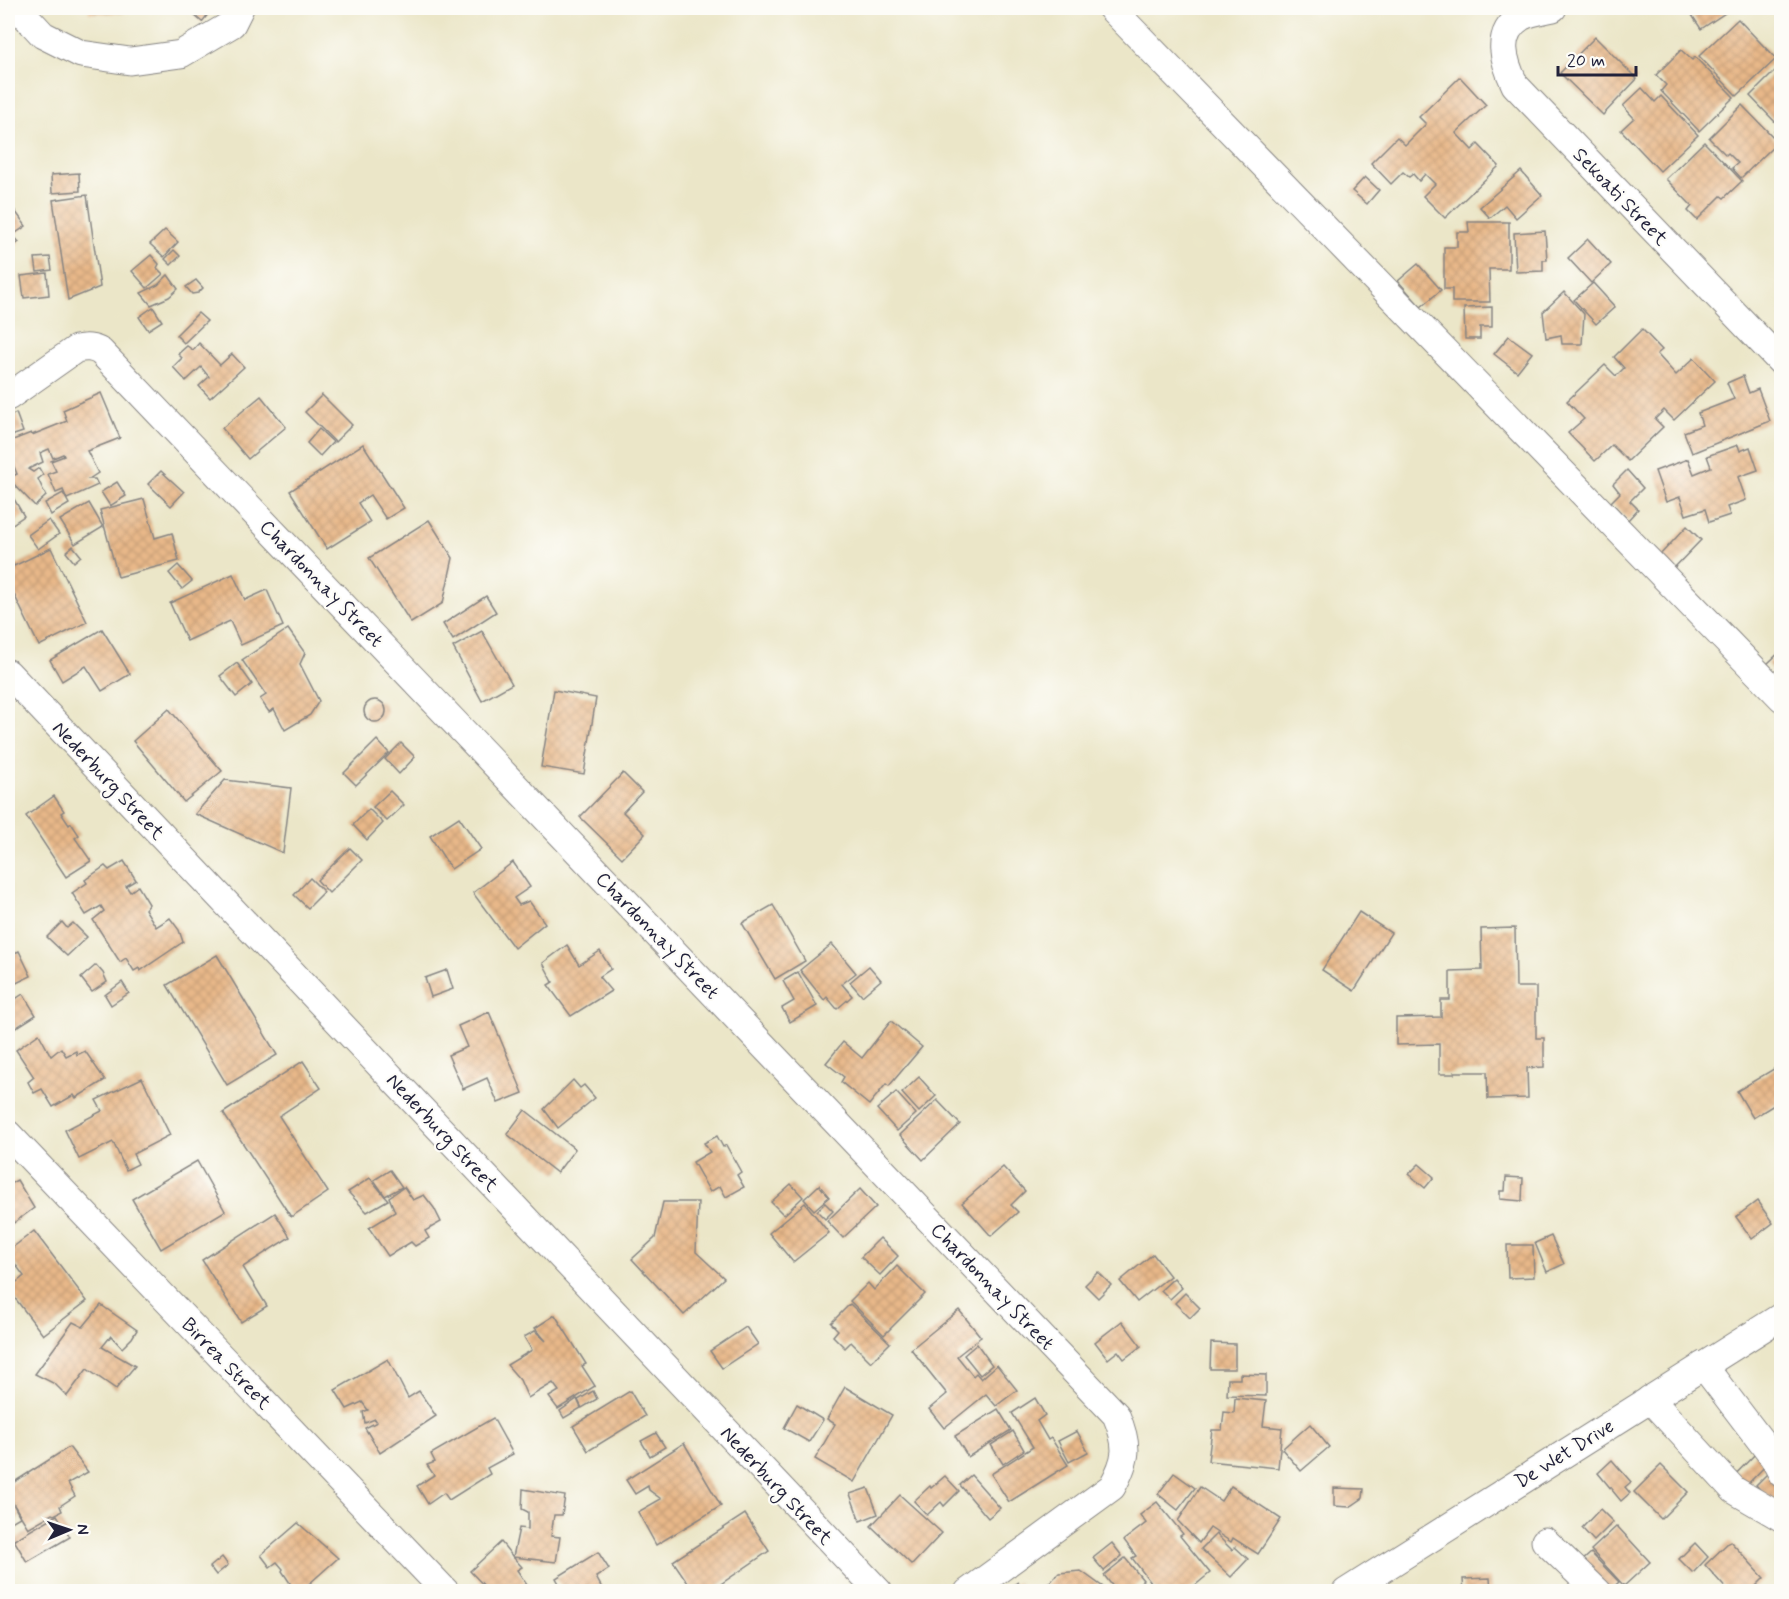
<svg xmlns="http://www.w3.org/2000/svg" width="1789" height="1599" viewBox="0 0 1789 1599" font-family="Mynerve,sans-serif">
  <defs>
    <pattern id="building-cross-hatch" width="8" height="8" patternUnits="userSpaceOnUse" patternTransform="scale(1.5)"><rect width="8" height="8" fill="#e8b889"/><path d="M0 0l8 8M0 8l8-8" fill="none" stroke="#c79e77"/></pattern>
  </defs>
  <rect width="100%" height="100%" fill="#fdfcf7"/>
  <filter id="ink" filterUnits="userSpaceOnUse"><feTurbulence type="fractalNoise" baseFrequency=".0167" numOctaves="2"/><feDisplacementMap in="SourceGraphic" scale="12" xChannelSelector="R" yChannelSelector="G"/><feConvolveMatrix kernelMatrix="1 2 1 2 8 2 1 2 1" color-interpolation-filters="sRGB"/></filter>
  <filter id="wash" filterUnits="userSpaceOnUse"><feTurbulence type="fractalNoise" baseFrequency=".008" numOctaves="4" result="noise"/><feDisplacementMap in="SourceGraphic" scale="24" xChannelSelector="R" yChannelSelector="G"/><feGaussianBlur stdDeviation="1.35" result="paint"/><feColorMatrix in="noise" values="0 0 0 0 0 0 0 0 0 0 0 0 0 0 0 0 0 1.4 0 .05"/><feComposite in="paint" operator="in"/></filter>
  <g filter="url(#wash)">
    <rect width="100%" height="100%" fill="#ebe6c8"/>
    <g id="blocks">
      <g fill="url(#building-cross-hatch)">
        <rect x="89" y="8" width="35" height="5"/>
        <polygon points="201,8 209,13 202,22 195,16"/>
        <polygon points="1696,8 1722,8 1725,13 1701,29 1690,12"/>
        <polygon points="1738,19 1776,59 1737,96 1699,56"/>
        <polygon points="1595,37 1637,79 1603,115 1560,73"/>
        <polygon points="1681,50 1692,60 1695,57 1734,97 1699,131 1661,91 1666,85 1656,75"/>
        <polygon points="1782,64 1782,138 1774,131 1779,126 1750,96"/>
        <polygon points="1460,77 1486,105 1456,133 1472,150 1478,144 1499,166 1445,218 1423,196 1435,184 1425,174 1419,181 1413,174 1409,177 1403,172 1391,184 1371,163 1397,137 1405,145 1426,124 1419,117"/>
        <polygon points="1642,88 1655,102 1661,96 1698,135 1660,171 1621,130 1634,118 1623,106"/>
        <polygon points="1742,105 1778,142 1741,178 1732,168 1738,163 1728,153 1726,155 1709,138"/>
        <polygon points="1704,142 1742,181 1724,198 1721,196 1697,220 1688,211 1692,206 1666,179"/>
        <polygon points="1521,171 1542,195 1516,218 1505,205 1490,218 1480,207"/>
        <polygon points="79,173 80,191 52,193 51,175"/>
        <polygon points="1365,177 1379,190 1367,204 1352,191"/>
        <polygon points="87,195 100,287 68,300 53,200"/>
        <polygon points="8,201 26,226 13,235 19,242 8,250"/>
        <polygon points="1468,222 1509,222 1509,269 1489,269 1490,302 1452,302 1452,289 1444,289 1444,247 1457,247 1457,232 1469,232"/>
        <polygon points="165,230 178,242 164,257 150,244"/>
        <polygon points="1545,231 1547,260 1543,260 1543,271 1516,272 1514,233"/>
        <polygon points="1588,239 1611,264 1591,283 1568,258"/>
        <polygon points="174,250 180,256 171,265 165,259"/>
        <polygon points="151,255 159,264 157,268 163,274 147,288 132,271"/>
        <polygon points="50,257 52,270 37,272 35,258"/>
        <polygon points="1418,264 1441,290 1421,307 1398,281"/>
        <polygon points="47,273 49,295 24,298 21,276"/>
        <polygon points="168,275 178,289 169,297 151,305 141,293 158,285"/>
        <polygon points="196,280 203,288 198,293 192,294 186,287"/>
        <polygon points="1593,283 1615,307 1596,324 1574,300"/>
        <polygon points="1564,292 1584,314 1582,344 1562,344 1561,335 1546,338 1543,312"/>
        <polygon points="153,307 162,321 148,330 139,317"/>
        <polygon points="1492,307 1492,327 1480,327 1480,339 1465,339 1464,308"/>
        <polygon points="198,313 207,321 184,343 176,335"/>
        <polygon points="1642,329 1662,350 1657,354 1676,375 1694,358 1715,381 1674,420 1664,410 1655,419 1663,427 1628,461 1612,445 1595,461 1568,433 1584,419 1567,401 1605,365 1616,376 1624,368 1614,357"/>
        <polygon points="1509,336 1532,353 1517,372 1494,354"/>
        <polygon points="199,343 220,365 232,354 244,367 210,398 199,386 209,377 201,367 186,381 173,367 182,358 178,354 187,346 193,350"/>
        <polygon points="1743,376 1749,393 1758,389 1770,421 1692,453 1684,432 1702,425 1698,413 1734,399 1727,383"/>
        <polygon points="101,393 120,438 87,451 98,473 89,479 95,479 98,485 67,499 63,490 56,493 48,474 56,471 51,461 64,456 63,454 53,458 49,449 40,453 43,462 28,469 33,472 39,468 43,475 38,479 46,496 35,506 8,478 17,474 8,451 8,442 31,433 32,435 67,421 63,410"/>
        <polygon points="322,395 352,425 335,442 305,412"/>
        <polygon points="261,396 286,427 248,459 222,428"/>
        <polygon points="16,413 23,432 8,437 8,417"/>
        <polygon points="319,429 333,442 320,456 307,443"/>
        <polygon points="363,444 404,508 386,519 370,495 358,503 370,522 327,549 290,491"/>
        <polygon points="1738,445 1740,451 1750,447 1758,470 1738,477 1746,500 1727,507 1730,515 1709,522 1705,509 1686,515 1680,497 1666,502 1655,471 1688,459 1694,474 1711,467 1707,456"/>
        <polygon points="1627,470 1643,488 1630,501 1638,509 1628,520 1611,502 1620,493 1613,484"/>
        <polygon points="161,471 184,492 171,506 148,484"/>
        <polygon points="117,482 126,496 110,506 101,492"/>
        <polygon points="8,489 24,516 8,527"/>
        <polygon points="63,493 69,504 51,515 45,503"/>
        <polygon points="144,499 155,538 172,533 179,561 118,577 100,510"/>
        <polygon points="89,503 103,527 75,544 60,520"/>
        <polygon points="49,520 59,534 38,549 28,535"/>
        <polygon points="429,520 453,558 443,603 411,623 369,558"/>
        <polygon points="1687,526 1701,540 1673,569 1659,556"/>
        <polygon points="73,546 81,556 74,562 66,552"/>
        <polygon points="51,548 87,622 39,646 10,586 8,588 8,553 14,566"/>
        <polygon points="178,565 192,581 182,589 169,573"/>
        <polygon points="233,574 245,600 267,590 283,626 241,645 230,621 187,641 170,603"/>
        <polygon points="486,596 496,612 453,640 443,624"/>
        <polygon points="102,629 130,674 102,691 86,666 62,681 50,660"/>
        <polygon points="288,629 305,653 300,664 319,701 310,715 285,730 274,709 269,712 260,699 266,695 242,660"/>
        <polygon points="482,631 512,684 482,701 453,647"/>
        <polygon points="1782,650 1782,679 1767,664"/>
        <polygon points="237,663 252,684 236,697 220,676"/>
        <polygon points="554,690 596,698 584,774 541,767"/>
        <circle cx="375" cy="711" r="11"/>
        <polygon points="169,709 222,771 184,802 133,741"/>
        <polygon points="377,740 389,753 356,785 344,773"/>
        <polygon points="401,743 415,757 399,774 385,759"/>
        <polygon points="623,773 642,792 623,812 645,834 622,858 580,817"/>
        <polygon points="225,780 291,788 283,853 195,814"/>
        <polygon points="390,791 404,805 387,821 373,807"/>
        <polygon points="54,796 64,811 61,813 69,825 71,823 79,835 75,838 91,861 66,877 26,816"/>
        <polygon points="369,809 383,823 367,840 353,825"/>
        <polygon points="459,817 481,849 451,869 430,836"/>
        <polygon points="350,848 362,860 329,893 317,880"/>
        <polygon points="124,861 136,880 126,886 130,892 138,886 149,904 145,909 156,927 170,918 179,930 183,942 140,971 139,968 134,971 126,958 120,962 93,920 104,911 101,906 86,915 72,893 87,883 85,880 105,866 109,870"/>
        <polygon points="513,862 530,887 514,898 519,905 529,901 545,923 514,948 473,893"/>
        <polygon points="310,878 324,892 308,908 294,895"/>
        <polygon points="773,905 805,961 775,979 742,923"/>
        <polygon points="1359,912 1391,933 1354,991 1322,970"/>
        <polygon points="62,922 67,928 73,923 87,937 67,956 47,937"/>
        <polygon points="1515,928 1516,987 1536,987 1536,1038 1544,1038 1544,1067 1527,1068 1528,1098 1488,1099 1487,1072 1454,1072 1454,1074 1439,1074 1439,1044 1396,1045 1396,1018 1441,1017 1441,1000 1450,1000 1450,971 1482,970 1481,929"/>
        <polygon points="832,944 856,973 842,984 852,996 837,1009 827,997 824,1000 800,970"/>
        <polygon points="567,945 579,965 600,951 611,969 599,977 611,991 571,1016 548,985 553,982 543,963"/>
        <polygon points="19,951 31,976 8,987 8,956"/>
        <polygon points="217,955 277,1055 227,1085 167,985"/>
        <polygon points="96,965 103,973 107,982 92,992 81,978"/>
        <polygon points="869,966 881,980 862,996 850,982"/>
        <polygon points="447,970 453,989 431,997 425,978"/>
        <polygon points="798,972 817,1006 790,1022 782,1008 794,1001 783,981"/>
        <polygon points="122,982 129,993 111,1005 105,995"/>
        <polygon points="23,994 36,1015 8,1033 8,1004"/>
        <polygon points="489,1012 523,1093 498,1103 487,1078 463,1089 448,1055 467,1047 458,1026"/>
        <polygon points="891,1021 922,1047 889,1086 886,1084 869,1105 841,1082 844,1077 826,1063 843,1042 862,1058"/>
        <polygon points="39,1034 51,1056 61,1048 66,1056 76,1051 77,1055 85,1051 105,1080 76,1098 74,1095 53,1107 42,1089 34,1093 28,1082 34,1077 16,1050"/>
        <polygon points="303,1061 321,1088 279,1116 328,1192 291,1217 223,1113"/>
        <polygon points="1782,1064 1782,1100 1753,1118 1737,1091"/>
        <polygon points="919,1077 936,1096 919,1112 902,1093"/>
        <polygon points="142,1078 170,1135 133,1154 138,1164 126,1170 113,1142 79,1159 65,1130 102,1111 96,1100"/>
        <polygon points="573,1080 580,1088 584,1085 595,1098 558,1128 544,1109"/>
        <polygon points="896,1092 916,1114 897,1131 877,1109"/>
        <polygon points="937,1100 960,1124 923,1160 900,1135"/>
        <polygon points="525,1110 575,1149 557,1173 507,1134"/>
        <polygon points="717,1136 723,1147 726,1145 741,1172 737,1175 744,1187 726,1197 720,1186 710,1192 693,1162 710,1152 704,1143"/>
        <polygon points="197,1161 225,1211 161,1249 132,1199"/>
        <polygon points="1419,1164 1434,1177 1425,1188 1409,1174"/>
        <polygon points="1003,1167 1025,1191 1011,1205 1018,1212 991,1236 962,1203"/>
        <polygon points="390,1170 402,1187 385,1196 374,1180"/>
        <polygon points="1506,1177 1523,1178 1522,1201 1500,1199 1500,1191 1505,1191"/>
        <polygon points="370,1178 388,1200 367,1212 348,1192"/>
        <polygon points="17,1180 34,1208 8,1227 8,1185"/>
        <polygon points="791,1184 803,1197 784,1215 771,1202"/>
        <polygon points="819,1185 829,1197 814,1210 804,1199"/>
        <polygon points="404,1187 413,1200 424,1195 434,1208 441,1222 425,1231 429,1238 415,1246 411,1242 388,1256 369,1228 395,1212 389,1197"/>
        <polygon points="860,1189 876,1207 843,1238 827,1221"/>
        <polygon points="1757,1201 1773,1223 1752,1239 1736,1217"/>
        <polygon points="663,1202 698,1202 696,1252 724,1278 684,1315 632,1259 655,1238"/>
        <polygon points="805,1203 829,1233 793,1262 769,1233"/>
        <polygon points="825,1203 833,1211 825,1219 817,1211"/>
        <polygon points="275,1213 290,1237 243,1267 267,1306 241,1322 202,1260"/>
        <polygon points="34,1231 87,1301 43,1335 8,1289 24,1276 8,1254 8,1251"/>
        <polygon points="1551,1236 1564,1264 1547,1272 1535,1243"/>
        <polygon points="880,1238 898,1256 880,1275 861,1257"/>
        <polygon points="1507,1245 1533,1245 1534,1277 1508,1278"/>
        <polygon points="1153,1254 1170,1276 1137,1302 1120,1281"/>
        <polygon points="897,1266 925,1294 884,1335 850,1301 868,1283 874,1290"/>
        <polygon points="1098,1272 1111,1285 1098,1298 1085,1285"/>
        <polygon points="1174,1278 1182,1288 1170,1299 1161,1290"/>
        <polygon points="1185,1293 1200,1308 1190,1318 1175,1303"/>
        <polygon points="850,1304 890,1343 871,1362 851,1342 845,1348 833,1336 838,1330 831,1323"/>
        <polygon points="101,1305 137,1330 132,1338 122,1348 111,1336 102,1347 135,1366 116,1389 87,1369 67,1396 55,1384 35,1374 73,1322 83,1327"/>
        <polygon points="959,1310 981,1337 957,1356 973,1376 976,1373 981,1379 997,1365 1017,1390 996,1406 986,1394 944,1428 929,1409 947,1394 911,1349"/>
        <polygon points="555,1315 586,1364 582,1366 595,1386 558,1409 549,1397 559,1391 553,1383 528,1398 520,1380 507,1365 532,1350 524,1337 535,1331 546,1341 535,1328"/>
        <polygon points="1122,1321 1141,1346 1124,1359 1118,1351 1108,1359 1095,1342"/>
        <polygon points="746,1327 758,1344 722,1368 710,1351"/>
        <polygon points="1211,1343 1235,1344 1235,1369 1210,1369"/>
        <polygon points="977,1344 992,1365 980,1375 964,1355"/>
        <polygon points="388,1359 408,1398 419,1391 436,1416 380,1453 365,1428 377,1422 375,1419 365,1423 363,1412 368,1410 362,1402 347,1409 335,1390"/>
        <polygon points="1240,1374 1266,1375 1266,1396 1227,1395 1228,1379 1240,1379"/>
        <polygon points="845,1387 892,1415 854,1482 815,1459 835,1424 827,1419"/>
        <polygon points="593,1391 597,1399 582,1408 578,1400"/>
        <polygon points="630,1391 645,1416 588,1451 573,1426"/>
        <polygon points="1035,1398 1045,1415 1037,1421 1048,1440 1051,1438 1068,1465 1009,1502 991,1474 1033,1447 1012,1413"/>
        <polygon points="1235,1398 1266,1401 1263,1426 1282,1428 1278,1468 1208,1461 1212,1430 1222,1430 1224,1412 1234,1413"/>
        <polygon points="577,1399 581,1408 564,1418 560,1411"/>
        <polygon points="797,1404 823,1420 809,1442 784,1428"/>
        <polygon points="998,1409 1011,1430 968,1457 955,1436"/>
        <polygon points="493,1418 513,1454 487,1468 490,1474 449,1500 444,1493 428,1504 417,1486 434,1475 427,1465 435,1462 431,1454"/>
        <polygon points="1310,1424 1329,1447 1301,1471 1282,1449"/>
        <polygon points="1013,1431 1024,1450 1003,1464 991,1445"/>
        <polygon points="1077,1431 1088,1452 1069,1462 1058,1441"/>
        <polygon points="656,1433 665,1447 650,1456 641,1441"/>
        <polygon points="684,1443 721,1506 656,1545 638,1512 661,1499 649,1490 648,1486 635,1494 626,1480"/>
        <polygon points="69,1447 88,1472 68,1483 75,1496 60,1506 62,1511 54,1515 52,1514 28,1528 11,1500 20,1517 8,1524 8,1486"/>
        <polygon points="1759,1450 1770,1461 1743,1489 1731,1479"/>
        <polygon points="1612,1460 1631,1482 1625,1487 1630,1493 1621,1501 1598,1473"/>
        <polygon points="1661,1465 1688,1492 1661,1519 1634,1492"/>
        <polygon points="1174,1473 1195,1488 1178,1510 1158,1494"/>
        <polygon points="1768,1473 1782,1488 1782,1497 1774,1504 1756,1485"/>
        <polygon points="971,1475 1000,1508 988,1518 960,1485"/>
        <polygon points="945,1476 959,1491 944,1506 941,1502 927,1515 914,1501 930,1486 931,1488"/>
        <polygon points="1231,1486 1281,1519 1258,1554 1233,1538 1231,1542 1210,1528 1199,1543 1178,1521 1200,1487 1221,1501"/>
        <polygon points="868,1488 878,1514 860,1521 850,1494"/>
        <polygon points="1334,1488 1364,1489 1363,1498 1350,1507 1334,1506"/>
        <polygon points="523,1489 565,1496 562,1515 554,1515 551,1536 560,1537 556,1562 513,1557 522,1567 517,1570 529,1588 523,1592 490,1592 470,1571 501,1542 513,1557 519,1528 528,1529 528,1512 522,1509"/>
        <polygon points="900,1495 942,1533 912,1565 871,1526"/>
        <polygon points="1157,1502 1183,1534 1180,1536 1210,1573 1187,1592 1158,1592 1132,1558 1136,1556 1124,1540 1146,1523 1140,1515"/>
        <polygon points="1600,1509 1613,1522 1594,1541 1582,1528"/>
        <polygon points="745,1514 769,1551 709,1592 694,1592 673,1561"/>
        <polygon points="57,1515 70,1537 27,1562 14,1540"/>
        <polygon points="298,1523 338,1558 300,1592 280,1592 290,1583 282,1571 283,1569 277,1562 270,1567 261,1555"/>
        <polygon points="1617,1526 1650,1562 1624,1586 1591,1550"/>
        <polygon points="1216,1534 1232,1550 1235,1547 1248,1559 1231,1577 1201,1549"/>
        <polygon points="1730,1541 1764,1578 1750,1592 1729,1592 1705,1565"/>
        <polygon points="1112,1543 1122,1556 1104,1571 1093,1558"/>
        <polygon points="1695,1543 1708,1557 1693,1573 1679,1559"/>
        <polygon points="598,1552 609,1569 596,1577 604,1592 564,1592 556,1578"/>
        <polygon points="1591,1553 1619,1582 1608,1592 1581,1562"/>
        <polygon points="222,1557 228,1565 216,1575 210,1567"/>
        <polygon points="1125,1558 1143,1580 1129,1592 1117,1592 1104,1575"/>
        <polygon points="1081,1571 1103,1587 1104,1592 1047,1592 1046,1586 1059,1573"/>
        <polygon points="1490,1578 1491,1592 1464,1592 1463,1579"/>
        <polygon points="1018,1582 1023,1592 1002,1592"/>
      </g>
    </g>
  </g>
  <g filter="url(#ink)">
    <use href="#blocks" fill-opacity="0" stroke="#868482" stroke-width="1.5"/>
    <g fill="none" stroke-linecap="round" stroke-linejoin="round">
      <defs>
        <g id="street">
          <polyline points="18,8 43,35 81,54 130,61 181,54 232,24 240,8"/>
          <polyline points="1111,8 1782,698"/>
          <path d="M1553,8C1544,10 1530,12 1521,17C1494,34 1504,62 1515,85L1782,363"/>
          <path d="M8,397L76,349C86,347 93,347 101,352L1116,1415C1129,1446 1128,1458 1112,1487L968,1592"/>
          <polyline points="8,673 879,1592"/>
          <polyline points="8,1134 446,1592"/>
          <polyline points="1703,1365 1773,1457 1782,1474"/>
          <polyline points="1650,1399 1734,1490 1782,1518"/>
          <polyline points="1545,1541 1598,1592"/>
          <polyline points="1346,1592 1782,1316"/>
        </g>
      </defs>
      <use href="#street" stroke="#868482" stroke-width="29"/>
      <use href="#street" stroke="#fff" stroke-width="27"/>
    </g>
  </g>
  <g text-anchor="middle" stroke-width="4.5" stroke-linejoin="round" paint-order="stroke">
    <g font-size="20" fill="#22223b" stroke="#fdfcf7">
      <text transform="translate(1621 196) rotate(46)" y="7">Sekoati Street</text>
      <text transform="translate(322 583) rotate(46)" y="7">Chardonnay Street</text>
      <text transform="translate(109 780) rotate(47)" y="7">Nederburg Street</text>
      <text transform="translate(658 935) rotate(46)" y="7">Chardonnay Street</text>
      <text transform="translate(443 1132) rotate(47)" y="7">Nederburg Street</text>
      <text transform="translate(993 1286) rotate(46)" y="7">Chardonnay Street</text>
      <text transform="translate(227 1363) rotate(46)" y="7">Birrea Street</text>
      <text transform="translate(1564 1453) rotate(-32)" y="7">De Wet Drive</text>
      <text transform="translate(777 1485) rotate(47)" y="7">Nederburg Street</text>
    </g>
  </g>
  <rect width="1789" height="1599" fill="none" stroke="#fdfcf7" stroke-width="30"/>
  <g transform="translate(69 1530) rotate(88)" stroke="#fdfcf7" stroke-width="4.5" paint-order="stroke">
  <path d="M0-4.5L10 22L0 15L-10 22Z" fill="#22223b"/>
  <text y="-9" font-size="16" font-weight="bold" text-anchor="middle" fill="#22223b">N</text>
  </g>
  <path d="M1558 66v9h78v-9" fill="none" stroke="#22223b" stroke-width="3"/>
  <text x="1567" y="66" font-size="18" fill="#22223b" stroke="#fdfcf7" stroke-width="4.5" paint-order="stroke">20 m</text>
</svg>
